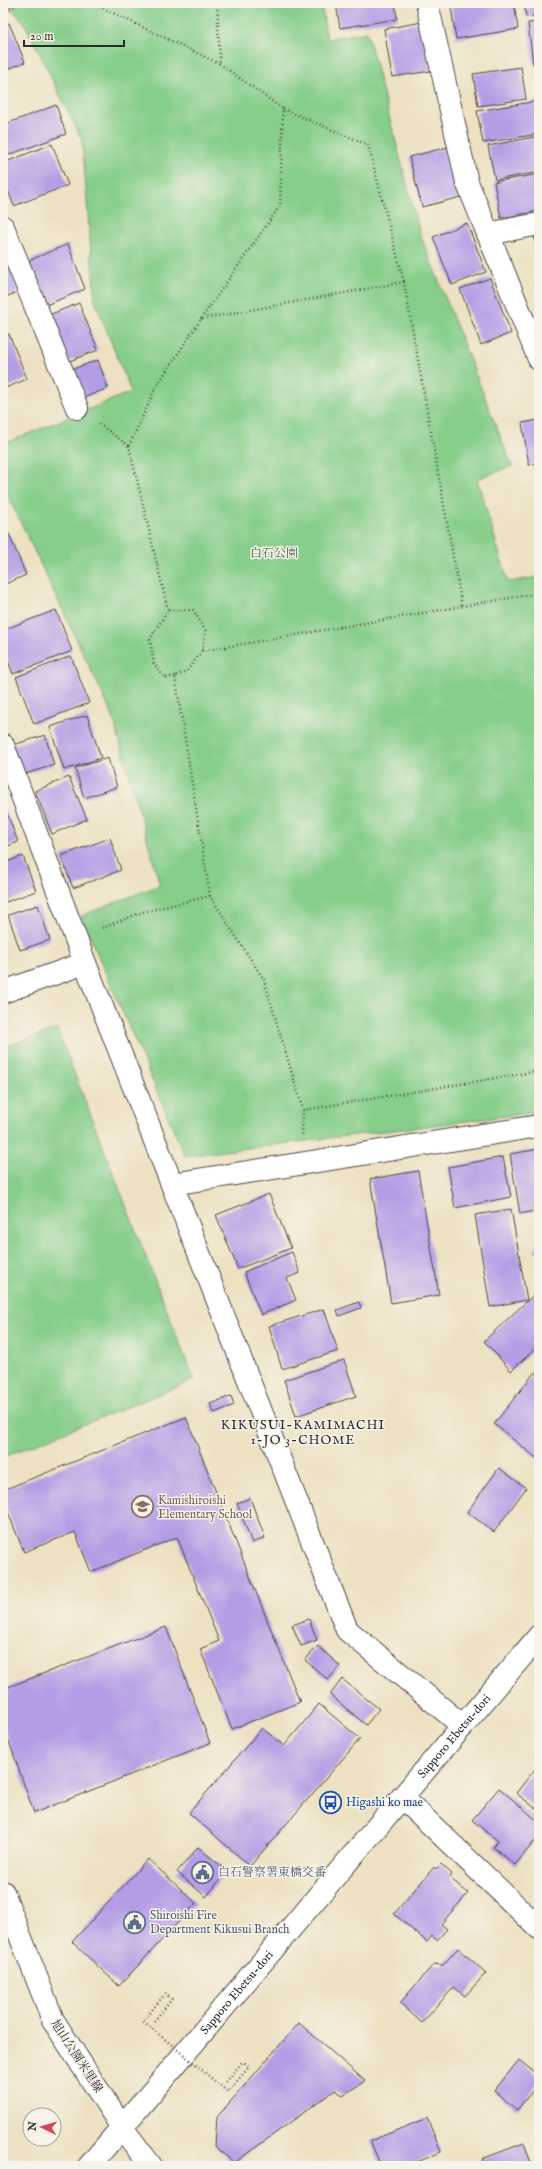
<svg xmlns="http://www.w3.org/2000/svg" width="542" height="2169" viewBox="0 0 542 2169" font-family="'IM FELL English','Noto Serif JP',serif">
  <rect width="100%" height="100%" fill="#f7f3e8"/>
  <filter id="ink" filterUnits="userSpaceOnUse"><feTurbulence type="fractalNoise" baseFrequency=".025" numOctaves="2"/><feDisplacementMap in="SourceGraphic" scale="8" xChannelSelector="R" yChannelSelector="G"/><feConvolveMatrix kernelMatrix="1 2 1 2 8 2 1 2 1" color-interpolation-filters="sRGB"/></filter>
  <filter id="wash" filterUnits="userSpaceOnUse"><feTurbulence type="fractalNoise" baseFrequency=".012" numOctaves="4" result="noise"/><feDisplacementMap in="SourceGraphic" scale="16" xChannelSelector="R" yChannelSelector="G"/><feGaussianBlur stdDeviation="0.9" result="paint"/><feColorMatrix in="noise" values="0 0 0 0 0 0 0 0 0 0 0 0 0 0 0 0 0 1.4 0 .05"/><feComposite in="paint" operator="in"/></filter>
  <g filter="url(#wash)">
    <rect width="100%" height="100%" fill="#ede1c2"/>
    <g fill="#86ce8a" stroke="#587c5a">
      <polygon points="5,3 321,3 327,39 367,32 420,234 512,466 477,479 508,582 539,577 539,1112 185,1156 81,916 160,885 112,714 3,485 3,444 131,392 95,301 82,140 24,22"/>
      <polygon points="57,1029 194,1380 3,1457 3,1047"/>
    </g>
    <g id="blocks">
      <g fill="#b49de5">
        <polygon points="336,3 395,3 397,19 340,28"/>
        <polygon points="474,3 514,3 518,29 456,39 451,7"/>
        <polygon points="524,3 539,3 539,15 526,17"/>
        <polygon points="422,22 431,71 392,77 384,29"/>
        <polygon points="539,22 539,63 533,64 528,23"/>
        <polygon points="9,23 25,62 3,71 3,25"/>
        <polygon points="521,67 526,99 478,106 473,74"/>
        <polygon points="538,101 539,134 483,143 477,111"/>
        <polygon points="56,105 66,134 3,157 3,125"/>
        <polygon points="539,136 539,172 495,180 488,146"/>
        <polygon points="52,144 68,185 14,206 3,177 3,163"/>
        <polygon points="448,147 461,197 422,207 409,157"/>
        <polygon points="539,174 539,211 501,218 494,182"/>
        <polygon points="467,223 486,272 452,285 433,237"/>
        <polygon points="539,234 539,266 538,266 534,235"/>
        <polygon points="68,244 85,289 46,305 28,261"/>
        <polygon points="5,256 18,292 3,298 3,257"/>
        <polygon points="490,278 511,333 481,345 460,289"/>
        <polygon points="79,303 98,350 67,362 49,315"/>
        <polygon points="9,334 27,379 3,389 3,336"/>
        <polygon points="98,360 108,388 81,399 70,370"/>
        <polygon points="539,420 539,463 529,465 522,423"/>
        <polygon points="9,534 26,575 3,585 3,536"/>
        <polygon points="56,610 72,651 13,674 3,647 3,630"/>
        <polygon points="71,656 89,703 34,724 16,677"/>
        <polygon points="87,715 101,758 64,770 50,727"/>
        <polygon points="45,735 54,765 19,776 10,746"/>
        <polygon points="108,758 117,787 84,798 75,768"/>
        <polygon points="69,777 87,819 52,834 35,791"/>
        <polygon points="5,808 18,842 3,848 3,809"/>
        <polygon points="110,838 121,870 73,888 61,856"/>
        <polygon points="23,856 36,891 6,902 3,895 3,863"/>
        <polygon points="38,905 50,940 20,950 8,915"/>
        <polygon points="539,1149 539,1210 520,1214 510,1154"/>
        <polygon points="503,1157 511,1197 455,1208 448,1167"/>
        <polygon points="418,1171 439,1295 391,1303 370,1179"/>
        <polygon points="269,1194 291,1248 238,1269 216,1215"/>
        <polygon points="511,1209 527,1300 490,1307 475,1215"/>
        <polygon points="539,1244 539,1254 534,1250"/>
        <polygon points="292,1252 300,1273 287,1278 296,1300 261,1315 244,1272"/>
        <polygon points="539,1290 539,1345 511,1371 484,1341"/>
        <polygon points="359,1302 361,1308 339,1316 337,1310"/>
        <polygon points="324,1309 338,1351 282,1369 269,1326"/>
        <polygon points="344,1360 356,1396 296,1416 284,1380"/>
        <polygon points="535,1372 539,1375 539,1460 494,1424"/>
        <polygon points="231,1396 234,1405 214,1413 210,1404"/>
        <polygon points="186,1417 300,1702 232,1729 200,1649 219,1641 177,1537 91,1572 75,1532 24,1552 3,1500 3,1490"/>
        <polygon points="499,1468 526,1488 494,1532 467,1512"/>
        <polygon points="250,1498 265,1538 252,1543 237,1503"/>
        <polygon points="309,1619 317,1640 301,1646 292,1625"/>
        <polygon points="166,1627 210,1743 34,1813 3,1724 3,1689"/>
        <polygon points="318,1646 340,1666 328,1680 305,1660"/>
        <polygon points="342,1679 379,1709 366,1725 330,1695"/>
        <polygon points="319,1704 360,1739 250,1866 189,1813 262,1728 284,1746"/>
        <polygon points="536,1768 539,1770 539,1811 516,1793"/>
        <polygon points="499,1788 539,1822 539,1836 515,1865 493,1847 498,1841 472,1820"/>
        <polygon points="198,1847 227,1871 206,1897 177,1872"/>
        <polygon points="148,1859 196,1903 119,1986 72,1942"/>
        <polygon points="441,1864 452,1874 450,1878 468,1893 441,1924 447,1929 437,1940 432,1936 427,1942 394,1914 434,1867 436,1869"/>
        <polygon points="458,1948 486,1973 465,1996 454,1987 422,2023 400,2003 434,1964 443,1965"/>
        <polygon points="299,2023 365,2081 343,2095 335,2090 234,2163 215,2146 217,2117"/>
        <polygon points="519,2060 539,2076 539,2083 517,2110 494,2091"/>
        <polygon points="427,2118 441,2152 408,2166 381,2166 370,2141"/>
        <polygon points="524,2143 532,2166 485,2166 482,2159"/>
      </g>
    </g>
  </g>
  <g filter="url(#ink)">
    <use href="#blocks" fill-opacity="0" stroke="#484642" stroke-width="1"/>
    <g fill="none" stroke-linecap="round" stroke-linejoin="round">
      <defs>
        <g id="minor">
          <polyline points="427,3 467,182 539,359"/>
          <polyline points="3,227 77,408"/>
          <polyline points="488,234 539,224"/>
          <polyline points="3,745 85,963 347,1630 463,1726"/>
          <polyline points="3,992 85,963"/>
          <polyline points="172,1184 539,1126"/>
          <polyline points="402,1797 539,1928"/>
        </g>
        <polyline id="major" points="3,1892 53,2020 123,2129 151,2166"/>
        <g id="highway">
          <path id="s1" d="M89,2166L539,1636"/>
        </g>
      </defs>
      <use href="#minor" stroke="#484642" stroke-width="24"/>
      <use href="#major" stroke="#484642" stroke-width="24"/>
      <use href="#highway" stroke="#484642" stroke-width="24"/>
      <g stroke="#484642" stroke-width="2.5" stroke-dasharray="1 3" stroke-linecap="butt">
        <polyline points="58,3 107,3"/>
        <polyline points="92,3 220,64 217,3"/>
        <polyline points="3,13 20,3"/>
        <polyline points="283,109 368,145 404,282"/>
        <polyline points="201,319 280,206 283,109 220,64"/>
        <polyline points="99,424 129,446 168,610"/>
        <polyline points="129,446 156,387 201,319 404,282 462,606"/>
        <polyline points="175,676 165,678 154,664 150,639 168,610 193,610 206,631 202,651"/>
        <polyline points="210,896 175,676 187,671 202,651 539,593"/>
        <polyline points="102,928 143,912 210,896 264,980 303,1110 302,1135"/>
        <polyline points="303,1110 539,1071"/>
        <polyline points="154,2021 172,1999"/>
        <polyline points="226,2082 243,2061"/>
      </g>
      <use href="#minor" stroke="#fff" stroke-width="22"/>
      <use href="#major" stroke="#fff" stroke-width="22"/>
      <use href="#highway" stroke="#fff" stroke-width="22"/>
      <polyline stroke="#484642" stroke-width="2.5" stroke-dasharray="1 3" stroke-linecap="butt" points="172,1999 165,1994 143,2021 228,2092 249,2067 243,2061"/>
    </g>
  </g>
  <defs>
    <symbol id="school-ring" viewBox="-11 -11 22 22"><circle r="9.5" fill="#f7f3e8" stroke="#8d6e63" stroke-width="1.5"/><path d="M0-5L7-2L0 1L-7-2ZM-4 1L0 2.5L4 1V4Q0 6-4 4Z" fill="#8d6e63"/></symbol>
    <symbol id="bus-ring" viewBox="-11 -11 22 22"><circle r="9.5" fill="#f7f3e8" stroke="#1a4fb4" stroke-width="1.5"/><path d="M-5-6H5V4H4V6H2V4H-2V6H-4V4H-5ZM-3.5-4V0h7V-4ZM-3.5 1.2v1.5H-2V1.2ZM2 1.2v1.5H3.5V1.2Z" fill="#1a4fb4"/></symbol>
    <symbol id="civic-ring" viewBox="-11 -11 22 22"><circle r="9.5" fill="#f7f3e8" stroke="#5c6f8a" stroke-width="1.5"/><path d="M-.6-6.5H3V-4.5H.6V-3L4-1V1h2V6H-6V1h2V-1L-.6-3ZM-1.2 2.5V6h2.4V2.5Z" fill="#5c6f8a"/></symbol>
  </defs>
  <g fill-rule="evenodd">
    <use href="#school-ring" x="130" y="1494" width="25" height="25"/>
    <use href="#bus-ring" x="318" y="1790" width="25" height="25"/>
    <use href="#civic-ring" x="190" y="1860" width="25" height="25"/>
    <use href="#civic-ring" x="122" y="1910" width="25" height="25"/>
  </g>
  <g text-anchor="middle" stroke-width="3" stroke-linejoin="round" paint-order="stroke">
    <g font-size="12" fill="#465c48" stroke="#f7f3e8">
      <text x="274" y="557">白石公園</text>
    </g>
    <g font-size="12" fill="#785e54" stroke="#f7f3e8" text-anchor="start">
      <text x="158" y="1504">Kamishiroishi<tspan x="158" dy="14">Elementary School</tspan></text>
    </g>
    <g font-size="12" fill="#2b2b2b" stroke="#f7f3e8">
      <text dy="4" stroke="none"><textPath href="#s1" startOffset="564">Sapporo Ebetsu-dori</textPath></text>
      <text dy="4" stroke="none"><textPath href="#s1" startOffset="228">Sapporo Ebetsu-dori</textPath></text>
      <text transform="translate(77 2056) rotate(57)" y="4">旭山公園米里線</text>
    </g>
    <g font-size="12" fill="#164399" stroke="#f7f3e8" text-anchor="start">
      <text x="346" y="1806">Higashi ko mae</text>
    </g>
    <g font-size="12" fill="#4e5e75" stroke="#f7f3e8" text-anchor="start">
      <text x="218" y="1876">白石警察署東橋交番</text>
      <text x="150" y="1919">Shiroishi Fire<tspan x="150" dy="14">Department Kikusui Branch</tspan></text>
    </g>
    <g font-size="13" letter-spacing="1" fill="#2b2b2b" stroke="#f7f3e8">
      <text x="303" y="1429">KIKUSUI-KAMIMACHI<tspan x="303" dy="15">1-JO 3-CHOME</tspan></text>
    </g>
  </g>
  <rect width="542" height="2169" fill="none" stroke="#f7f3e8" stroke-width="16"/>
  <g transform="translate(42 2127) rotate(275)"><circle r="19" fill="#f7f3e8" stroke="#a5a39c"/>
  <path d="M0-3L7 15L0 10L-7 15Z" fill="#d1495b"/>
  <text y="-6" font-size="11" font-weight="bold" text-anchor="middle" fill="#2b2b2b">N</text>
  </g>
  <path d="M24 40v6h100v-6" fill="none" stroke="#2b2b2b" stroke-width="2"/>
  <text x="30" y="40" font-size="12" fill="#2b2b2b" stroke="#f7f3e8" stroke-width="3" paint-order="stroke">20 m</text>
</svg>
